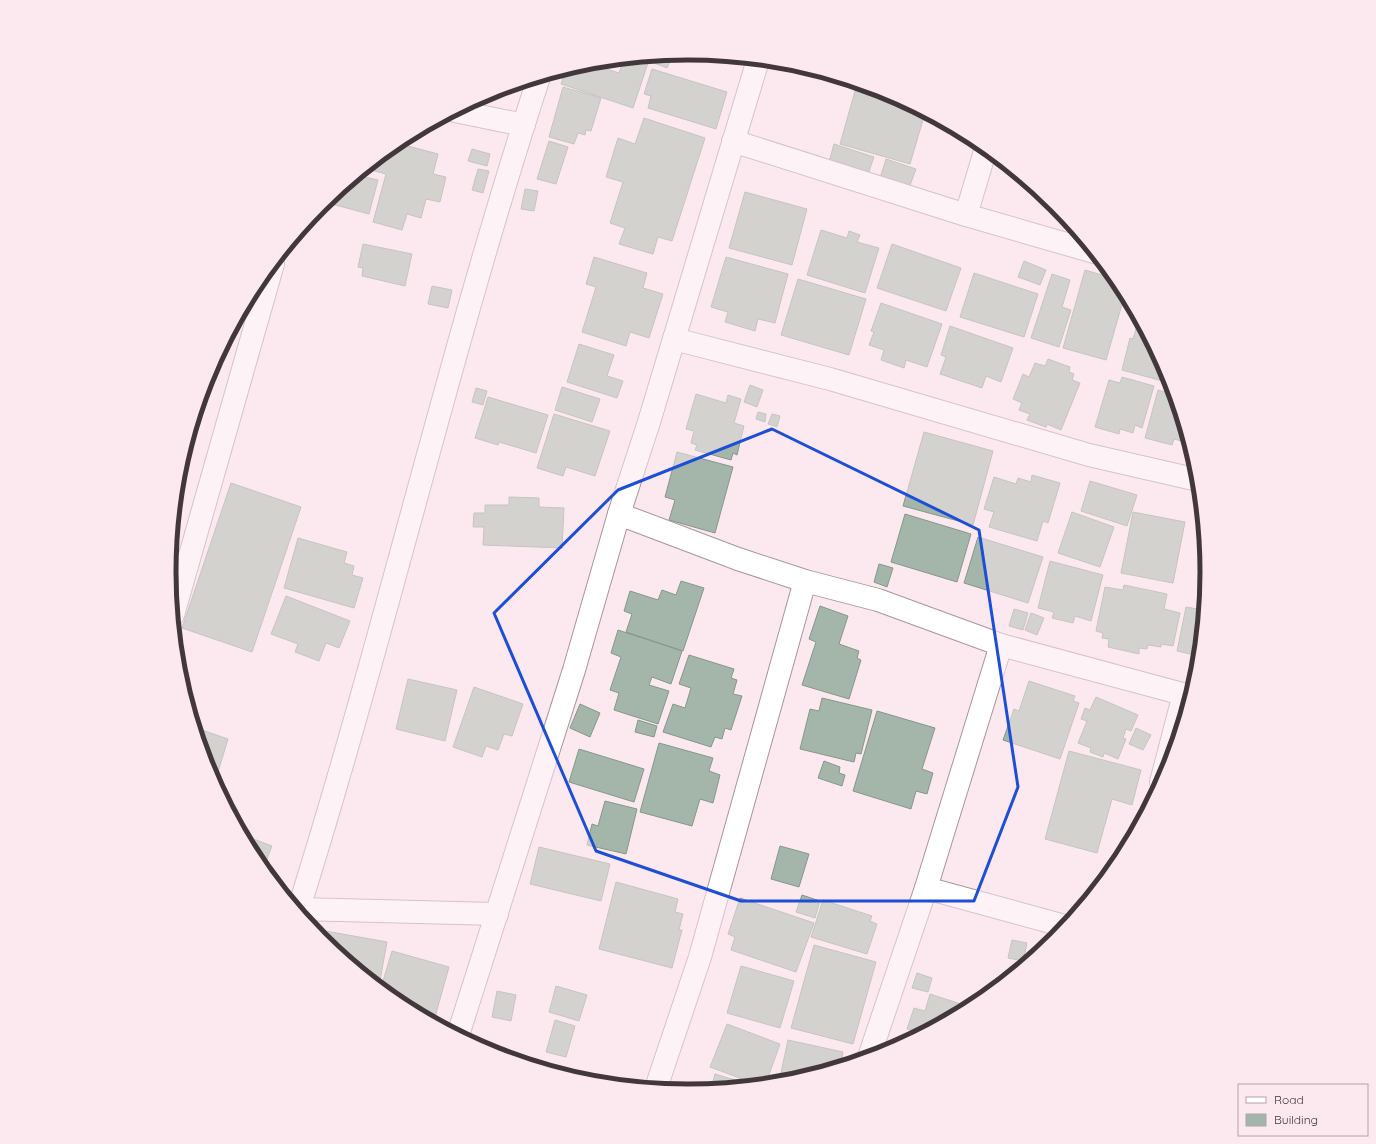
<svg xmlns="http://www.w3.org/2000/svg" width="1376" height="1144" viewBox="0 0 1376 1144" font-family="Quicksand,sans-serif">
  <rect width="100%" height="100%" fill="#fce9ef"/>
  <g fill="#a4b6a9" stroke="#85978b">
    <polygon points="673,55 667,68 654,63 656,56"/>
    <polygon points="650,57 633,108 561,84 566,69 588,63 619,73 624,59"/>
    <polygon points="652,69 727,92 716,129 648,108 651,96 644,94"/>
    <polygon points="857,84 887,93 925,113 910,164 840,144"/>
    <polygon points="563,87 601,98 591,131 586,130 585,135 578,133 574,144 549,137"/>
    <polygon points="644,118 705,138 672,241 658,237 653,254 619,244 625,228 610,223 623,182 606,177 618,138 635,144"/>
    <polygon points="405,138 410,139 408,146 438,154 433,174 446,177 440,202 426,199 421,218 407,214 402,230 373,222 386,174 367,169 365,177 378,180 369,214 324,202"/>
    <polygon points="549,141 568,147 556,184 537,179"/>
    <polygon points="834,144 874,157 868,174 829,162"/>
    <polygon points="472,149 490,154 487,166 468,161"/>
    <polygon points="886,159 916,169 909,188 880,178"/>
    <polygon points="478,169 489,171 483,193 472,190"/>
    <polygon points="525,189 538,191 534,211 521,209"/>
    <polygon points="745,192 807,209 792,265 729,248"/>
    <polygon points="821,230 847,238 849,231 860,235 857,242 879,248 865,293 807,275"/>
    <polygon points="363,244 412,254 405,286 362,276 363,268 358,267"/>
    <polygon points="892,244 961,268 946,311 877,288"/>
    <polygon points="594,257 647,273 643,288 663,294 649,338 630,332 626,346 582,332 596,287 586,284"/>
    <polygon points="726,257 788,274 775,323 758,319 755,331 725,322 728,312 711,307"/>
    <polygon points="1024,261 1046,270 1040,285 1018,277"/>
    <polygon points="1085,270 1116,279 1125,294 1106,360 1063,348"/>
    <polygon points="974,273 1038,294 1024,337 960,317"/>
    <polygon points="1052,274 1070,280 1062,307 1071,310 1059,347 1031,338"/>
    <polygon points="798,279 866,299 849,355 781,335"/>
    <polygon points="432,286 452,290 448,308 428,304"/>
    <polygon points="881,303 942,324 927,367 906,360 904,368 881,360 884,350 869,345 874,332 871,331"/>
    <polygon points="1139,319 1168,374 1170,383 1122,370 1130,338 1133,339"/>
    <polygon points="950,326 1013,348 1001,382 986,376 982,388 940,374 946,357 941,355"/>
    <polygon points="579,344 614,355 607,376 623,381 617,398 567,382"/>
    <polygon points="1048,359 1070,367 1069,372 1074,374 1072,380 1080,383 1061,430 1047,424 1046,427 1027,420 1030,414 1019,410 1022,403 1013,399 1023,374 1029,377 1035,363 1045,366"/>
    <polygon points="1122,377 1154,386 1142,428 1135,425 1133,433 1120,429 1119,434 1095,427 1109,380 1120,383"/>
    <polygon points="750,385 763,390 757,407 744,402"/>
    <polygon points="562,387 600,399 592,422 555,410"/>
    <polygon points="476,388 487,391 483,405 472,402"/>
    <polygon points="1158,390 1172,394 1173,392 1188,443 1174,439 1172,445 1145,438"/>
    <polygon points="696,394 726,403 728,395 741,399 734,423 744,426 737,455 733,453 731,460 695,450 697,445 691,443 694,431 686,429"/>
    <polygon points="488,397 548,415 536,453 499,442 498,445 475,438"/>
    <polygon points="758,412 766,414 765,422 756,419"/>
    <polygon points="554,414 610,431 595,476 566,467 563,476 537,468"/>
    <polygon points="772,414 780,416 777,427 768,424"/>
    <polygon points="924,432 993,451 973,525 903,506"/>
    <polygon points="677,452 733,467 715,533 669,520 675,500 665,497"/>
    <polygon points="1032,475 1060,483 1048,523 1043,521 1037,541 989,527 994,512 984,509 994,477 1016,484 1018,478 1031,482"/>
    <polygon points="1090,481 1137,495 1127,526 1081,511"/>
    <polygon points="231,483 301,507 252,652 182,628"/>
    <polygon points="509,497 539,498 539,507 564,508 562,548 483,545 484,527 473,527 474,513 485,513 485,505 509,505"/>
    <polygon points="1072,512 1114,527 1100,567 1058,553"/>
    <polygon points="1133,512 1185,522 1173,583 1121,573"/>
    <polygon points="905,514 971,534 957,582 891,562"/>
    <polygon points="978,537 1043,557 1028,603 964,583"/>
    <polygon points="298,538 347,552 344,563 354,566 352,575 363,578 354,608 284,588"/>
    <polygon points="1050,561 1103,575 1091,621 1075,616 1073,623 1052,618 1054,612 1038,608"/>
    <polygon points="879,564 893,568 887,587 874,582"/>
    <polygon points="681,581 704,588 683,651 626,632 632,614 624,611 630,591 658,600 662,590 676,595"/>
    <polygon points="1124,585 1167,594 1164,609 1180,613 1173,646 1161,644 1161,647 1148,645 1147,649 1139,648 1139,654 1108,647 1109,639 1102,638 1103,633 1096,631 1105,587 1123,590"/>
    <polygon points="286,596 350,621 339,648 326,643 319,661 295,652 298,644 271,634"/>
    <polygon points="820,606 848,616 839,644 859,651 857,658 861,660 849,699 802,685 816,642 809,639"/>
    <polygon points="1186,607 1203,610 1199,656 1177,651"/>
    <polygon points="1014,609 1028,613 1023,630 1009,626"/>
    <polygon points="1031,613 1044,618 1037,635 1025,630"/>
    <polygon points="618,630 682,651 671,684 652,677 649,685 669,691 658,724 614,710 619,693 610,690 621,657 611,653"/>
    <polygon points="689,655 734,669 731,678 737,680 733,694 742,696 731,730 725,728 722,739 715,737 711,747 663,732 673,704 685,708 691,688 679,684"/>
    <polygon points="408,679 457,690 445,741 396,729"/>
    <polygon points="1029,681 1075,696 1073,701 1079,703 1060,759 1003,740 1014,709 1019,711"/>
    <polygon points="474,687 523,704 512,736 504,734 498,750 486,746 482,757 453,747"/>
    <polygon points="1096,697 1138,715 1131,731 1126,729 1123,738 1126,739 1118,759 1104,753 1103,757 1090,752 1091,748 1078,743 1087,721 1081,719 1085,708 1090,710"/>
    <polygon points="822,698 872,710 861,754 856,753 854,762 800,749 810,709 819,711"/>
    <polygon points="580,704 600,713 590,737 570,728"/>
    <polygon points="877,711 935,728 922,769 933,773 927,794 916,791 911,809 853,791"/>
    <polygon points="638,720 657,726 654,737 635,732"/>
    <polygon points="196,728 228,739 215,782 208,770"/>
    <polygon points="1136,728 1151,735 1143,750 1129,744"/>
    <polygon points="659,743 713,758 709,771 720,775 713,803 700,799 692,826 640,812"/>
    <polygon points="579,749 644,769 634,802 569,782"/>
    <polygon points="1069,751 1141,770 1132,805 1112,799 1097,853 1045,839"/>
    <polygon points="824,761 840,767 839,773 845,775 842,786 818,778"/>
    <polygon points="605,801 637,809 626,854 587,845 592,824 598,826"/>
    <polygon points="243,835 272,846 263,869 256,860"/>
    <polygon points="780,846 809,854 799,887 771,879"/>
    <polygon points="539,847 610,864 601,901 530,884"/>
    <polygon points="616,882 678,899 675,912 683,914 679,930 682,930 672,968 599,949"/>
    <polygon points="802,895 820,901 815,918 796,912"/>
    <polygon points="740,898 814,923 796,972 731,950 735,937 728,934"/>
    <polygon points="823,900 872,916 870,921 877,924 867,954 811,937"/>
    <polygon points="320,930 387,942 379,986 321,939 319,936"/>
    <polygon points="1012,940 1027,943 1023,961 1008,958"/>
    <polygon points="814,945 876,962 853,1044 791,1028"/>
    <polygon points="392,951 449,967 435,1017 412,1010 399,1003 381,988"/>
    <polygon points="1020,963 1024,964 1018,969"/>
    <polygon points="741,966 794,981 780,1028 727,1013"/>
    <polygon points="917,973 932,978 928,992 912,988"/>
    <polygon points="556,986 587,995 579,1021 549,1012"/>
    <polygon points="497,991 516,995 511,1021 492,1017"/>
    <polygon points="930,994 970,1007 921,1033 907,1029 914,1008 925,1011"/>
    <polygon points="555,1020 575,1026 566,1057 546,1052"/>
    <polygon points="727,1024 780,1044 766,1083 756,1084 710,1067"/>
    <polygon points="788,1040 843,1052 840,1066 789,1081 779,1082"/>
    <polygon points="715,1074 751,1085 711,1089"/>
  </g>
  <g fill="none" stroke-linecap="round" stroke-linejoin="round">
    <defs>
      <g id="minor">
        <polyline points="455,111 524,125"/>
        <polyline points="733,141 966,215 1094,252"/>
        <polyline points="966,215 986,148"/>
        <polyline points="674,339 830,379 1089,455 1198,480"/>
        <polyline points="619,514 738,559 805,581 878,600 1001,645 1190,696"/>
        <polyline points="173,615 273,264"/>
        <polyline points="1161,782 1184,694"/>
        <polyline points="926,888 1065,926"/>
        <polyline points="299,909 497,914"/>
        <path d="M298,911C385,635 449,352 539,77"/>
        <polyline points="458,1035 574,670 619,514 649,422 758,60"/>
        <polyline points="869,1057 926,888 1001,645"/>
        <polyline points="656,1088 700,957 805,581"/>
      </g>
    </defs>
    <use href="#minor" stroke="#aa949b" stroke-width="24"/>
    <use href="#minor" stroke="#fff" stroke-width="22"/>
  </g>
  <path d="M0 0H1376V1144H0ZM772,429L979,530L1018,787L974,901H741L596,851L494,613L618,490Z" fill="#fce9ef" fill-opacity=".55" fill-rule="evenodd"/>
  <path fill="none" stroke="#1d4ed8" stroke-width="3" stroke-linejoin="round" d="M772,429L979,530L1018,787L974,901H741L596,851L494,613L618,490Z"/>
  <path d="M0 0H1376V1144H0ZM176 572a512 512 0 1 1 1024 0a512 512 0 1 1-1024 0Z" fill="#fce9ef" fill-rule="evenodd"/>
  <path fill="none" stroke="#42383b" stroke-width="5" d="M176 572a512 512 0 1 1 1024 0a512 512 0 1 1-1024 0Z"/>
  <rect x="1238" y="1084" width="130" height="52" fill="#fce9ef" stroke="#b2a2a7"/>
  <rect x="1246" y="1097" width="20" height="6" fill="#ffffff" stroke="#b2a2a7"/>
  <text x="1274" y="1104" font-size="12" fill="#42383b">Road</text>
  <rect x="1246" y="1114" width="20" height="12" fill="#a4b6a9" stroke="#b2a2a7"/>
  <text x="1274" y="1124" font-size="12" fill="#42383b">Building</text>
</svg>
